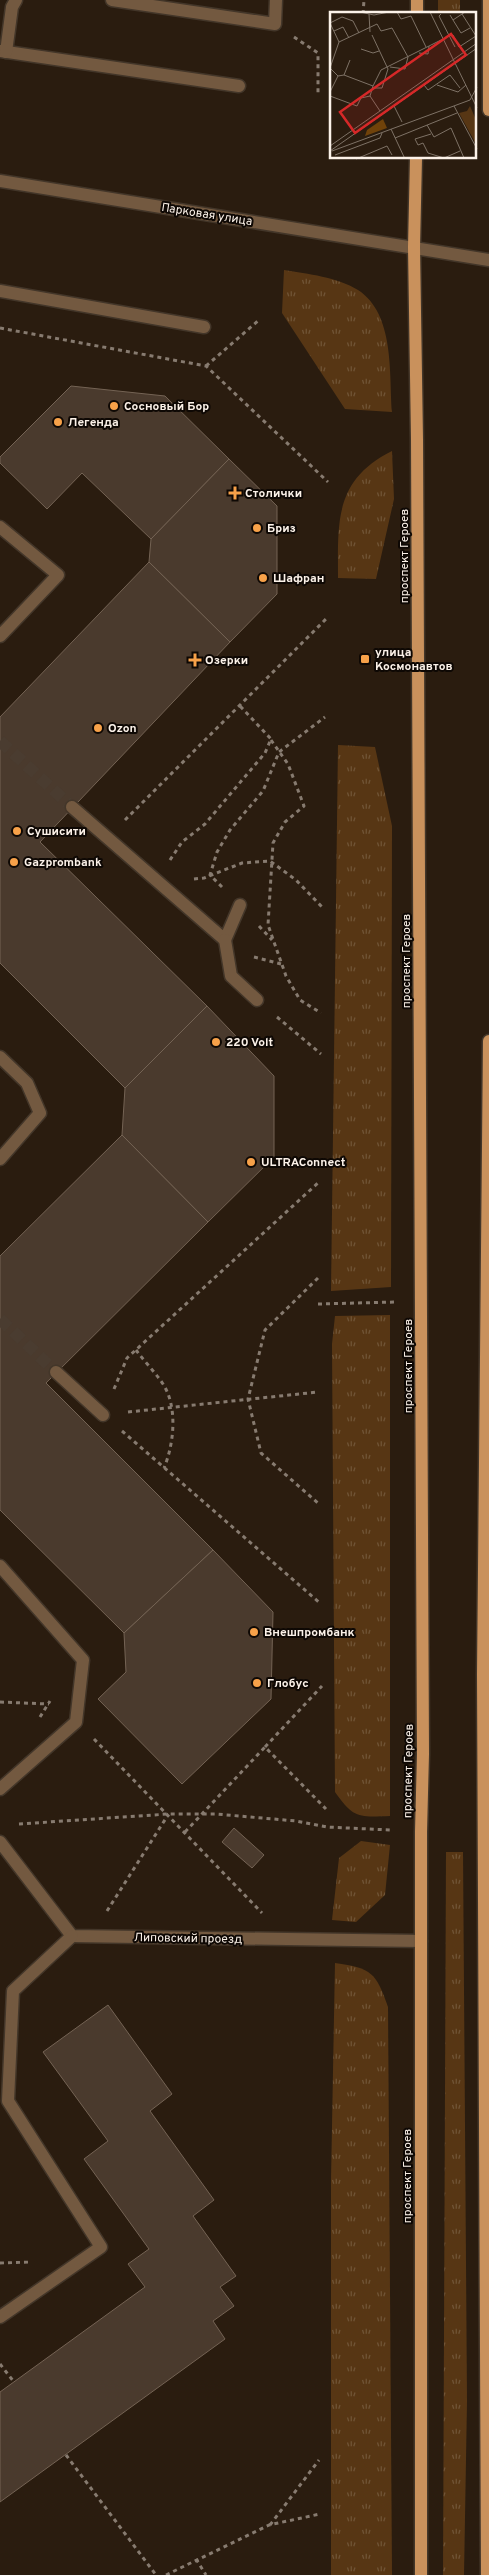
<svg xmlns="http://www.w3.org/2000/svg" width="489" height="2575" viewBox="0 0 489 2575" font-family="Overpass,sans-serif">
  <defs>
    <pattern id="grass-tufts" width="24" height="20" patternUnits="userSpaceOnUse" patternTransform="scale(1.25)"><rect width="24" height="20" fill="#573614"/><path d="M3 7l-1-3M5 7V3M7 7l1-3M15 17l-1-3M17 17v-4M19 17l1-3" fill="none" stroke="#705436"/></pattern>
  </defs>
  <rect width="100%" height="100%" fill="#2a1c0f"/>
  <g fill="url(#grass-tufts)">
    <rect x="438" y="0" width="22" height="14"/>
    <path d="M284,270C308,274 337,277 358,290C395,314 389,374 392,412L345,409L282,313Z"/>
    <path d="M392,451L394,499L376,579L338,578C338,522 334,480 392,451Z"/>
    <polygon points="338,745 375,747 392,826 391,1287 331,1291"/>
    <path d="M390,1315V1816C359,1817 354,1819 335,1792L332,1344L335,1316Z"/>
    <polygon points="361,1841 390,1845 385,1895 356,1922 332,1920 339,1858"/>
    <polygon points="446,1852 463,1852 467,2401 464,2575 443,2575"/>
    <path d="M335,1963C372,1968 376,1973 388,2007L392,2575H331V2181Z"/>
  </g>
  <g fill="#4a3a2d" stroke="#746354">
    <polygon points="71,386 165,396 229,459 151,539 82,473 47,509 0,463 0,457"/>
    <polygon points="229,459 277,506 277,594 230,642 149,562 151,539"/>
    <polygon points="149,562 230,642 40,842 207,1006 125,1088 0,963 0,717"/>
    <polygon points="207,1006 274,1076 274,1157 208,1222 122,1135 125,1088"/>
    <polygon points="122,1135 208,1222 46,1383 213,1550 124,1633 0,1510 0,1256"/>
    <polygon points="213,1550 273,1612 271,1699 182,1784 98,1699 126,1672 124,1633"/>
    <polygon points="234,1828 264,1855 252,1868 222,1842"/>
    <polygon points="108,2005 172,2094 150,2111 214,2200 193,2216 236,2276 220,2287 234,2306 213,2321 225,2339 0,2502 0,2392 145,2287 128,2264 149,2249 84,2159 108,2141 43,2052"/>
  </g>
  <g fill="none" stroke-linecap="round" stroke-linejoin="round">
    <g stroke="#4a3c30" stroke-width="12" stroke-dasharray="12 6" stroke-linecap="butt">
      <polyline points="0,741 72,807"/>
      <polyline points="0,1319 56,1372"/>
    </g>
    <defs>
      <g id="minor">
        <polyline points="112,0 275,24 276,0"/>
        <polyline points="0,51 239,86"/>
        <polyline points="6,52 12,7 16,0"/>
        <polyline points="0,181 489,260"/>
        <polyline points="0,291 204,327"/>
        <polyline points="0,527 58,575 0,636"/>
        <polyline points="72,807 225,940 240,905"/>
        <polyline points="225,940 231,976 257,1000"/>
        <polyline points="0,1057 27,1083 40,1113 0,1159"/>
        <polyline points="56,1372 103,1415"/>
        <polyline points="0,1566 83,1660 76,1722 0,1789"/>
        <polyline points="0,1842 72,1936 421,1941"/>
        <polyline points="0,2317 101,2247 8,2101 13,1991 72,1936"/>
      </g>
      <g id="major">
        <polyline points="417,0 417,14"/>
        <polyline points="489,0 489,110"/>
        <polyline points="416,158 414,247 417,439 423,1754 421,1832 421,2575"/>
        <polyline points="487,2575 483,1674 489,1041"/>
      </g>
    </defs>
    <use href="#minor" stroke="#433629" stroke-width="15"/>
    <use href="#major" stroke="#433629" stroke-width="15"/>
    <g stroke="#877b70" stroke-width="3" stroke-dasharray="4 4" stroke-linecap="butt">
      <polyline points="363,14 364,0"/>
      <polyline points="294,37 318,53 318,94"/>
      <polyline points="0,328 206,366 328,482"/>
      <polyline points="206,366 259,320"/>
      <polyline points="271,740 288,764 304,806 285,822 273,843 268,925 286,976 300,1000 321,1013"/>
      <polyline points="125,820 326,619"/>
      <polyline points="170,860 182,842 205,824 265,753 271,739 240,706"/>
      <polyline points="194,879 204,878 242,863 270,861 296,880 323,908"/>
      <polyline points="222,887 210,875 217,852 230,830 263,791 279,752 325,717"/>
      <polyline points="259,926 272,940"/>
      <polyline points="254,957 281,964"/>
      <polyline points="277,1017 321,1054"/>
      <polyline points="318,1278 265,1330 248,1399 261,1453 319,1504"/>
      <polyline points="318,1304 395,1302"/>
      <path d="M136,1350C144,1361 155,1372 163,1384C178,1407 174,1444 164,1468"/>
      <polyline points="114,1389 127,1358 319,1182"/>
      <polyline points="128,1412 318,1392"/>
      <polyline points="122,1431 321,1604"/>
      <polyline points="0,1702 49,1704"/>
      <polyline points="40,1717 50,1701"/>
      <polyline points="94,1739 262,1913"/>
      <polyline points="265,1747 322,1686"/>
      <polyline points="19,1824 168,1814 216,1814 296,1821 327,1827 390,1830"/>
      <polyline points="185,1832 265,1747 326,1809"/>
      <polyline points="107,1911 168,1815"/>
      <polyline points="0,2263 32,2262"/>
      <polyline points="0,2364 14,2382"/>
      <polyline points="66,2455 156,2575"/>
      <polyline points="270,2525 319,2460"/>
      <polyline points="196,2559 206,2575"/>
      <polyline points="166,2575 269,2525 320,2514"/>
    </g>
    <use href="#minor" stroke="#735940" stroke-width="12"/>
    <use href="#major" stroke="#c9915c" stroke-width="12"/>
  </g>
  <g fill="#f7a149" stroke="#0e0804" stroke-width="2">
    <circle cx="114" cy="406" r="5"/>
    <circle cx="58" cy="422" r="5"/>
    <path d="M232.5 485.5h5v5h5v5h-5v5h-5v-5h-5v-5h5z"/>
    <circle cx="257" cy="528" r="5"/>
    <circle cx="263" cy="578" r="5"/>
    <rect x="360" y="654" width="10" height="10" rx="2.5"/>
    <path d="M192.5 652.5h5v5h5v5h-5v5h-5v-5h-5v-5h5z"/>
    <circle cx="98" cy="728" r="5"/>
    <circle cx="17" cy="831" r="5"/>
    <circle cx="14" cy="862" r="5"/>
    <circle cx="216" cy="1042" r="5"/>
    <circle cx="251" cy="1162" r="5"/>
    <circle cx="254" cy="1632" r="5"/>
    <circle cx="257" cy="1683" r="5"/>
  </g>
  <g text-anchor="middle" stroke-width="4" stroke-linejoin="round" paint-order="stroke">
    <g font-size="12" fill="#fcf2e9" stroke="#0e0804">
      <text transform="translate(207 214) rotate(9)" y="4">Парковая улица</text>
      <text transform="translate(404 556) rotate(-90)" y="4">проспект Героев</text>
      <text transform="translate(406 961) rotate(-90)" y="4">проспект Героев</text>
      <text transform="translate(408 1366) rotate(-90)" y="4">проспект Героев</text>
      <text transform="translate(408 1771) rotate(-89)" y="4">проспект Героев</text>
      <text transform="translate(188 1938) rotate(1)" y="4">Липовский проезд</text>
      <text transform="translate(407 2176) rotate(-90)" y="4">проспект Героев</text>
    </g>
    <g font-size="12" font-weight="bold" fill="#fcf2e9" stroke="#0e0804" text-anchor="start">
      <text x="124" y="410">Сосновый Бор</text>
      <text x="68" y="426">Легенда</text>
      <text x="245" y="497">Столички</text>
      <text x="267" y="532">Бриз</text>
      <text x="273" y="582">Шафран</text>
      <text x="375" y="656">улица<tspan x="375" dy="14">Космонавтов</tspan></text>
      <text x="205" y="664">Озерки</text>
      <text x="108" y="732">Ozon</text>
      <text x="27" y="835">Сушисити</text>
      <text x="24" y="866">Gazprombank</text>
      <text x="226" y="1046">220 Volt</text>
      <text x="261" y="1166">ULTRAConnect</text>
      <text x="264" y="1636">Внешпромбанк</text>
      <text x="267" y="1687">Глобус</text>
    </g>
  </g>
  <g transform="translate(330 12)">
    <rect width="146" height="146" fill="#2a1c0f"/>
    <path d="M140,94L146,108V132L129,101L137,99Z" fill="#573614"/>
    <path d="M53,107L57,116L35,124L37,118Z" fill="#70420a"/>
    <path fill="none" stroke="#7e7266" stroke-width="1" d="M30,0L44,3L59,0M67,0L71,7L81,4L96,35M100,0L147,96M39,2L40,20M111,2L109,4L125,35M120,3L123,8L132,2M123,8L131,21L140,16M0,11L9,30L47,12L51,19L62,16L78,45L75,57L60,55M0,11L12,5L23,9L29,21M4,19L13,15L19,26M42,23L58,57L52,76H43M119,24L123,23L129,35L146,24L132,2L135,0M31,37L43,41L49,39M89,41L98,42L99,34M0,56L8,64L14,63L43,74L40,84L50,99M0,56L9,30M14,63L20,48M94,73L98,78L120,63L130,76M107,73L128,80L136,73M43,74L51,58L113,27M0,80L8,64M0,84L27,94L31,86L40,84M64,94L72,110M124,94L147,137M97,113L104,125L121,116L134,146M61,117L75,147M101,122L85,127L88,133L93,131L98,141L114,146L130,139M65,126L127,101M0,134L147,31M0,139L147,36M2,139L140,88L147,75M5,143L50,126L52,121M26,147L57,134L62,143"/>
    <path fill="#d62828" fill-opacity="0.15" stroke="#d62828" stroke-width="2.5" d="M121,22L136,43L25,121L10,100Z"/>
    <rect width="146" height="146" fill="none" stroke="#fcf2e9" stroke-width="2.5"/>
  </g>
</svg>
